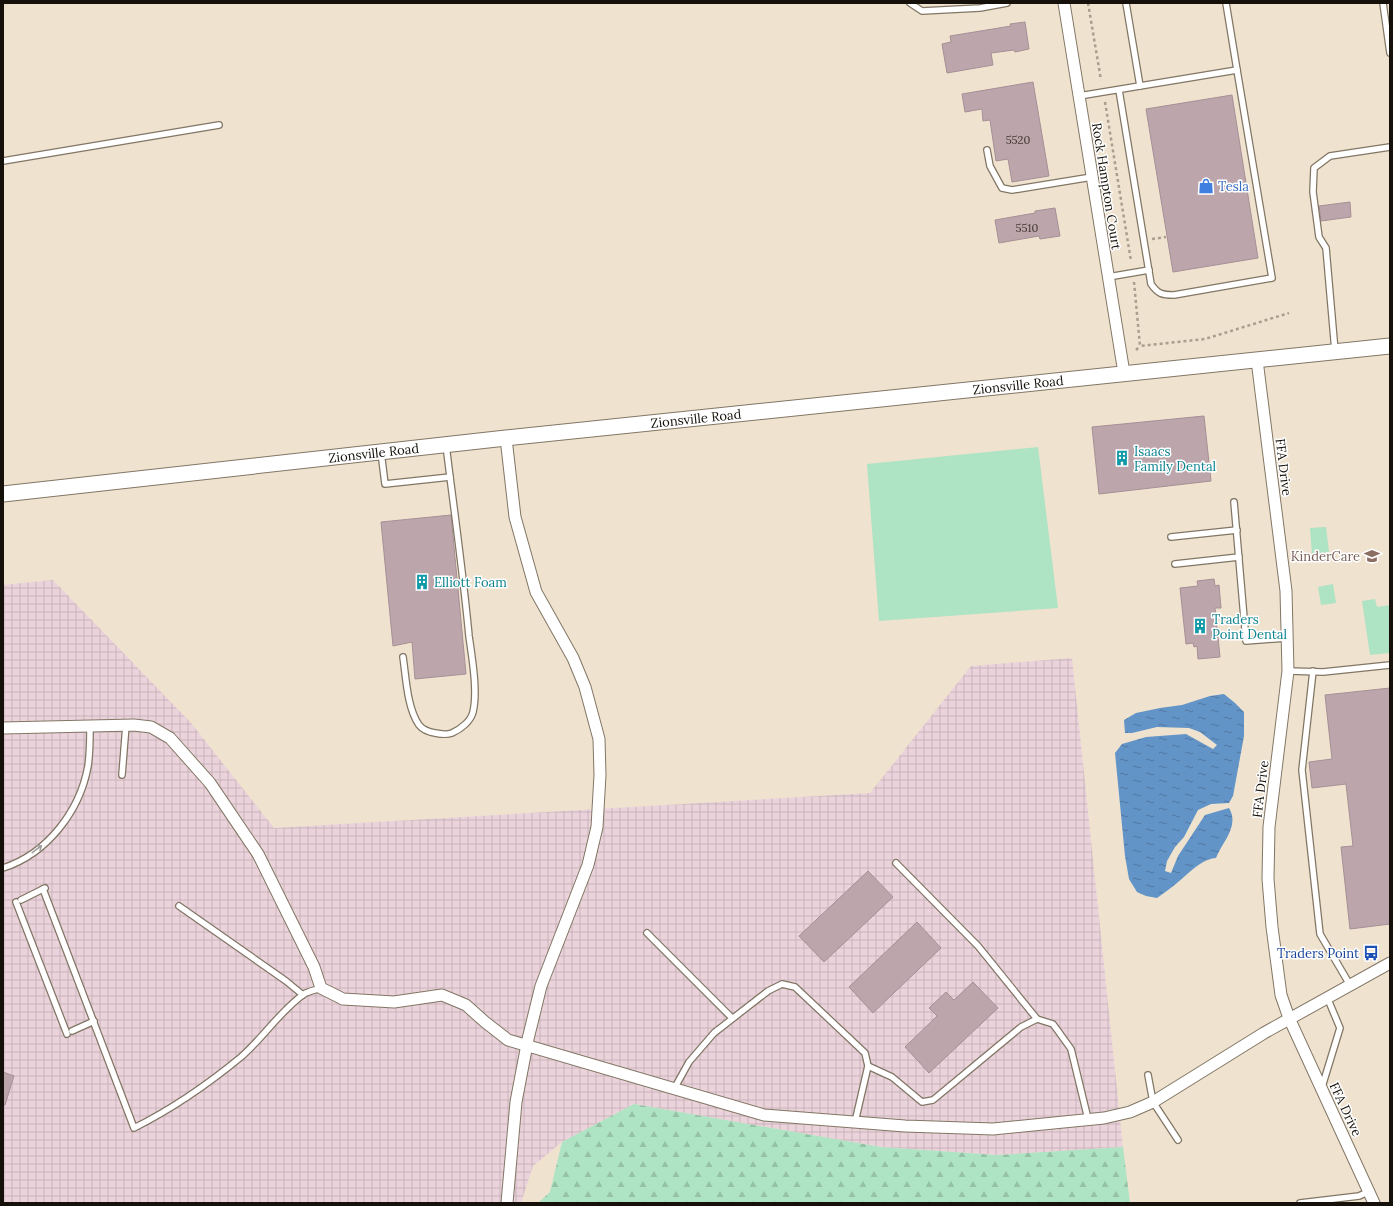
<svg xmlns="http://www.w3.org/2000/svg" width="1393" height="1206" viewBox="0 0 1393 1206" font-family="Lora,serif">
  <defs>
    <pattern id="industrial-grid" width="8" height="8" patternUnits="userSpaceOnUse"><rect width="8" height="8" fill="#ebd3dc"/><path d="M0 4h8M4 0v8" fill="none" stroke="#c9b4bb"/></pattern>
    <pattern id="forest-firs" width="22" height="20" patternUnits="userSpaceOnUse"><rect width="22" height="20" fill="#aee3c3"/><path d="M5 1l3.5 6h-7zM16 11l3.5 6h-7z" fill="#95c2a6"/></pattern>
    <pattern id="water-ripples" width="26" height="14" patternUnits="userSpaceOnUse"><rect width="26" height="14" fill="#6294c7"/><path d="M2 4q2-2 4 0t4 0M15 11q2-2 4 0t4 0" fill="none" stroke="#5077a0"/></pattern>
  </defs>
  <rect width="100%" height="100%" fill="#efe2cf"/>
  <polygon fill="url(#industrial-grid)" points="53,580 191,723 274,828 870,793 971,666 1072,658 1123,1147 997,1155 881,1147 634,1104 562,1142 533,1166 521,1203 3,1203 3,585"/>
  <g fill="#aee3c3">
    <polygon points="1038,447 1058,608 879,621 867,464"/>
    <polygon points="1326,527 1329,552 1312,554 1310,528"/>
    <polygon points="1333,584 1336,603 1321,605 1318,587"/>
    <polygon points="1375,599 1377,607 1390,605 1390,653 1370,655 1362,601"/>
  </g>
  <polygon fill="url(#forest-firs)" points="634,1104 881,1147 997,1155 1123,1147 1130,1203 538,1203 550,1192 562,1142"/>
  <path fill="url(#water-ripples)" d="M1224,694L1235,703L1244,712V736L1233,796L1229,803L1211,804L1198,810L1184,837L1175,847L1167,861L1165,871L1171,873L1178,856L1205,815L1229,808C1240,826 1222,842 1216,858C1201,859 1188,874 1177,883C1171,888 1164,893 1157,898L1146,896L1137,892L1129,879L1125,856L1115,753L1122,744L1146,737L1186,734L1213,749L1217,745L1200,732L1189,728L1157,727L1132,733H1125L1124,720L1136,713L1160,708L1182,705L1210,696Z"/>
  <g fill="#bda5ac" stroke="#a68f96">
    <polygon points="1025,22 1029,49 1015,52 1014,50 991,53 993,65 947,73 942,44 951,42 950,36 1011,26 1010,24"/>
    <polygon points="1033,82 1049,176 1012,182 1008,159 996,161 990,120 983,121 982,109 965,112 962,94"/>
    <polygon points="1232,95 1258,258 1173,272 1146,109"/>
    <polygon points="1350,202 1351,217 1321,221 1319,206"/>
    <polygon points="1055,208 1060,236 1040,239 1039,236 999,243 995,220 1035,213 1035,211"/>
    <polygon points="1204,416 1211,481 1099,494 1092,427"/>
    <polygon points="451,515 466,674 415,679 412,642 393,646 381,522"/>
    <polygon points="1214,579 1215,586 1219,585 1221,608 1215,608 1220,657 1198,659 1197,646 1194,647 1193,643 1186,644 1180,588 1198,586 1197,581"/>
    <polygon points="1390,688 1390,924 1350,929 1341,847 1353,846 1346,784 1312,788 1309,762 1332,759 1325,695"/>
    <polygon points="868,871 893,897 824,962 799,936"/>
    <polygon points="917,922 941,948 873,1013 849,987"/>
    <polygon points="973,982 998,1008 929,1073 905,1047 937,1016 929,1008 946,992 954,1000"/>
    <polygon points="3,1072 14,1076 5,1105 3,1105"/>
  </g>
  <g fill="none" stroke-linecap="round" stroke-linejoin="round">
    <defs>
      <g id="lane">
        <polyline points="910,3 922,11 980,8 1007,3"/>
        <polyline points="1126,3 1140,86"/>
        <polyline points="1226,3 1237,70"/>
        <polyline points="1383,3 1390,53"/>
        <path d="M1079,96L1237,70L1272,278L1174,295C1162,295 1158,294 1151,284L1119,90"/>
        <polyline points="987,150 990,166 1002,188 1012,190 1092,177"/>
        <polyline points="3,161 219,125"/>
        <polyline points="1108,277 1149,270"/>
        <polyline points="1335,351 1326,248 1319,237 1313,192 1314,168 1330,156 1390,147"/>
        <polyline points="381,452 385,484 450,477 446,445"/>
        <polyline points="1234,502 1246,641 1287,638"/>
        <polyline points="1171,537 1237,530"/>
        <polyline points="1175,564 1239,557"/>
        <path d="M403,657C406,677 407,708 419,725C423,730 429,732 435,733C440,734 447,735 452,733C461,729 471,721 473,712C478,691 472,658 469,636C464,583 457,530 450,477"/>
        <polyline points="1288,671 1323,672 1390,665"/>
        <polyline points="1313,671 1302,770 1320,934 1350,985"/>
        <polyline points="122,775 126,725"/>
        <polyline points="896,863 978,946 1037,1019"/>
        <path d="M3,868C47,854 80,811 88,766C90,753 90,739 90,726"/>
        <path d="M43,889L134,1128C174,1108 207,1085 241,1057C263,1038 280,1011 304,994C309,991 316,990 321,988"/>
        <polyline points="21,900 45,888"/>
        <polyline points="16,902 67,1034"/>
        <polyline points="179,906 286,981 303,995"/>
        <polyline points="647,933 732,1018"/>
        <polyline points="72,1031 94,1021"/>
        <polyline points="868,1066 892,1077 922,1102 933,1100 1021,1027 1037,1019 1053,1024 1071,1049 1088,1119"/>
        <polyline points="1148,1075 1153,1102 1178,1140"/>
        <polyline points="1322,1087 1340,1028 1327,997"/>
        <polyline points="674,1089 689,1062 714,1033 768,991 782,984 795,987 865,1053 868,1066 855,1122"/>
        <polyline points="1300,1203 1359,1196 1370,1191"/>
      </g>
      <g id="street">
        <polyline points="1064,3 1124,373"/>
        <polyline points="1257,360 1286,591 1288,671 1269,827 1268,879 1272,927 1281,995 1289,1018 1374,1203"/>
        <polyline points="506,438 515,517 536,592 573,658 585,687 599,739 600,775 597,827 588,865 541,986 528,1039 516,1102 507,1203"/>
        <polyline points="3,728 134,725 151,727 170,738 210,783 258,854 314,967 321,988 343,999 394,1002 442,995 466,1005 485,1022 508,1040 764,1115 905,1126 993,1129 1104,1118 1130,1112 1153,1102 1264,1033 1390,963"/>
      </g>
      <g id="secondary">
        <path id="s1" d="M3,494L506,438L1390,346"/>
      </g>
    </defs>
    <use href="#lane" stroke="#827665" stroke-width="8"/>
    <use href="#street" stroke="#827665" stroke-width="13"/>
    <use href="#secondary" stroke="#827665" stroke-width="17"/>
    <g stroke="#a99f8f" stroke-width="2.5" stroke-dasharray="3 3" stroke-linecap="butt">
      <polyline points="1088,3 1101,80"/>
      <polyline points="1105,102 1131,261"/>
      <polyline points="1152,239 1166,237"/>
      <polyline points="1134,282 1140,346 1205,339 1289,313"/>
      <polyline points="1136,350 1140,346"/>
    </g>
    <use href="#lane" stroke="#fff" stroke-width="5.5"/>
    <use href="#street" stroke="#fff" stroke-width="11"/>
    <use href="#secondary" stroke="#fff" stroke-width="15"/>
  </g>
  <defs><path id="oneway-shaft" d="M-6 0H5M1.5-3L5.5 0L1.5 3" fill="none" stroke-width="1.6" stroke-linecap="round" stroke-linejoin="round"/></defs>
  <use stroke="#a1a09d" href="#oneway-shaft" transform="translate(37 849) rotate(-37)"/>
  <defs>
    <symbol id="shop-bare" viewBox="-9 -9 18 18"><path d="M-5-2.5h2.3a2.7 3.5 0 0 1 5.4 0H5L5.5 6h-11ZM-1.5-2.5h3a1.5 2.3 0 0 0-3 0Z" fill="#3f7fe0" stroke="#fff" stroke-width="2.5" paint-order="stroke"/></symbol>
    <symbol id="building-bare" viewBox="-9 -9 18 18"><path d="M-4-6H4V6H1V3H-1V6H-4ZM-2.5-4.3h1.7v1.8h-1.7ZM.8-4.3h1.7v1.8H.8ZM-2.5-1h1.7V.8h-1.7ZM.8-1h1.7V.8H.8Z" fill="#0f9aa8" stroke="#fff" stroke-width="2.5" paint-order="stroke"/></symbol>
    <symbol id="school-bare" viewBox="-9 -9 18 18"><path d="M0-5L7-2L0 1L-7-2ZM-4 1L0 2.5L4 1V4Q0 6-4 4Z" fill="#8d6e63" stroke="#fff" stroke-width="2.5" paint-order="stroke"/></symbol>
    <symbol id="bus-bare" viewBox="-9 -9 18 18"><path d="M-5-6H5V4H4V6H2V4H-2V6H-4V4H-5ZM-3.5-4V0h7V-4ZM-3.5 1.2v1.5H-2V1.2ZM2 1.2v1.5H3.5V1.2Z" fill="#1a4fb4" stroke="#fff" stroke-width="2.5" paint-order="stroke"/></symbol>
  </defs>
  <g fill-rule="evenodd">
    <use href="#shop-bare" x="1195" y="175" width="22" height="22"/>
    <use href="#building-bare" x="1111" y="447" width="22" height="22"/>
    <use href="#school-bare" x="1361" y="545" width="22" height="22"/>
    <use href="#building-bare" x="411" y="571" width="22" height="22"/>
    <use href="#building-bare" x="1189" y="615" width="22" height="22"/>
    <use href="#bus-bare" x="1360" y="942" width="22" height="22"/>
  </g>
  <g text-anchor="middle" stroke-width="3" stroke-linejoin="round" paint-order="stroke">
    <g font-size="11" fill="#3f3632">
      <text x="1018" y="144">5520</text>
      <text x="1027" y="232">5510</text>
    </g>
    <g font-size="13" fill="#15110a" stroke="#fff">
      <text transform="translate(1107 186) rotate(81)" y="5">Rock Hampton Court</text>
      <text dy="5" stroke="none"><textPath href="#s1" startOffset="1021">Zionsville Road</textPath></text>
      <text dy="5" stroke="none"><textPath href="#s1" startOffset="697">Zionsville Road</textPath></text>
      <text dy="5" stroke="none"><textPath href="#s1" startOffset="373">Zionsville Road</textPath></text>
      <text transform="translate(1284 467) rotate(83)" y="5">FFA Drive</text>
      <text transform="translate(1260 789) rotate(-83)" y="5">FFA Drive</text>
      <text transform="translate(1346 1109) rotate(65)" y="5">FFA Drive</text>
    </g>
    <g font-size="13" fill="#366cbe" stroke="#fff" text-anchor="start">
      <text x="1218" y="191">Tesla</text>
    </g>
    <g font-size="13" fill="#0d838f" stroke="#fff" text-anchor="start">
      <text x="1134" y="456">Isaacs<tspan x="1134" dy="15">Family Dental</tspan></text>
      <text x="434" y="587">Elliott Foam</text>
      <text x="1212" y="624">Traders<tspan x="1212" dy="15">Point Dental</tspan></text>
    </g>
    <g font-size="13" fill="#785e54" stroke="#fff" text-anchor="end">
      <text x="1360" y="561">KinderCare</text>
    </g>
    <g font-size="13" fill="#164399" stroke="#fff" text-anchor="end">
      <text x="1359" y="958">Traders Point</text>
    </g>
  </g>
  <rect width="1393" height="1206" fill="none" stroke="#15110a" stroke-width="8"/>
</svg>
